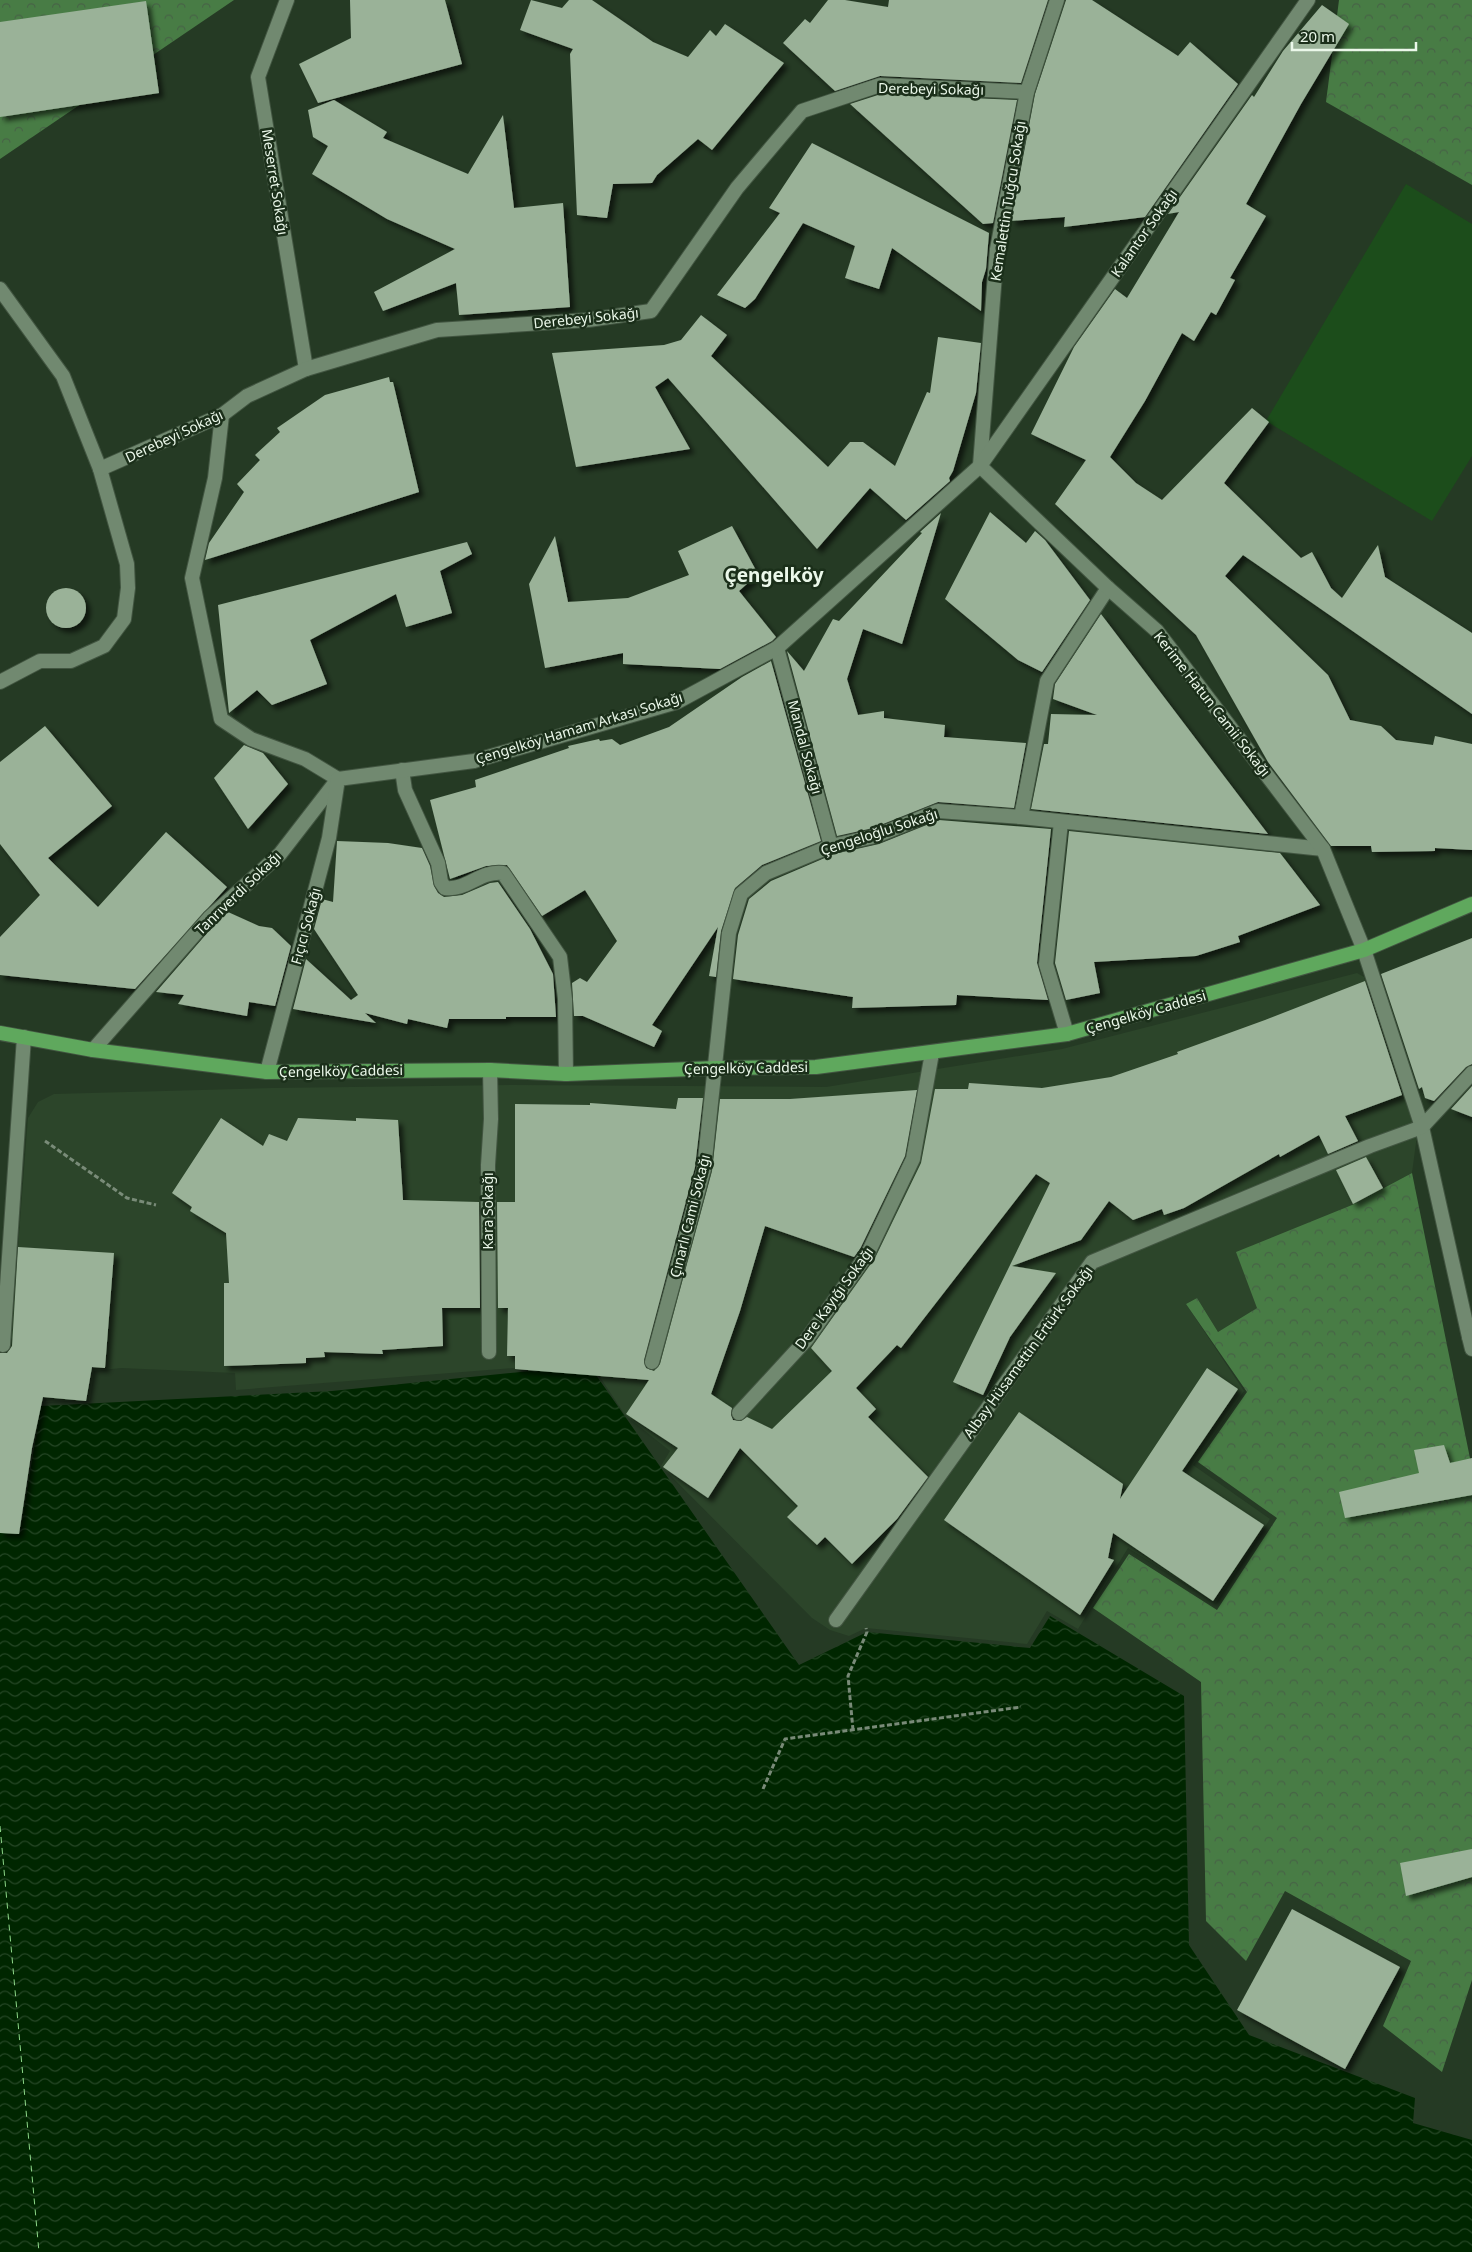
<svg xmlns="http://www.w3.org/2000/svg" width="1472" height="2252" viewBox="0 0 1472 2252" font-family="'Noto Sans',sans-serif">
  <defs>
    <pattern id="forest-crowns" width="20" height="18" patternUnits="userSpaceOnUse" patternTransform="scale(1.25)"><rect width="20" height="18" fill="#487c45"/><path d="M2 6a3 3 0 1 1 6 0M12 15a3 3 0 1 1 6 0" fill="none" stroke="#476346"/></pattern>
    <pattern id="water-waves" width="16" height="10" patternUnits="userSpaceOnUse" patternTransform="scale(1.25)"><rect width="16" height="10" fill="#002600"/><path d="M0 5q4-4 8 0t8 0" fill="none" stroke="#254625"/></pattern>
    <filter id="shadow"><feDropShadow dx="4.5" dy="4.5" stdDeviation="2.5" flood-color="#0009"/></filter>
  </defs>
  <rect width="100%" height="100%" fill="#253a24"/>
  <polygon fill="#2c452a" points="1357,973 1364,977 1417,1135 1412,1173 1352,1205 1257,1308 1218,1332 1197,1298 1186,1304 1244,1391 1193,1465 1270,1519 1216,1603 1128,1548 1078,1629 1047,1611 1027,1644 866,1628 849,1636 830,1630 812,1618 661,1466 670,1451 625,1415 590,1362 236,1390 235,1373 121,1368 94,1371 90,1400 46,1402 51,1353 11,1338 28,1118 38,1102 54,1094 272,1088 516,1085 826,1087 1062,1049"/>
  <g fill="url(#forest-crowns)">
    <polygon points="0,0 234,0 0,159"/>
    <polygon points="1339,0 1472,0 1472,185 1326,102"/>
    <polygon points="1412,1173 1472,1468 1472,1980 1442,2072 1383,2026 1411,1961 1285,1891 1246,1961 1206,1921 1201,1682 1093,1608 1129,1554 1217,1610 1277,1518 1198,1462 1247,1392 1186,1304 1197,1298 1218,1332 1257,1308 1236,1252 1352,1205"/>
  </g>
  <polygon fill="#1c4d1b" points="1406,184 1472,224 1472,456 1432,521 1266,421"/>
  <polygon fill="url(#water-waves)" points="589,1365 799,1665 867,1632 1030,1648 1050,1616 1184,1696 1189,1945 1249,2035 1415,2098 1413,2123 1472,2140 1472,2252 0,2252 0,1530 20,1532 41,1406 332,1391"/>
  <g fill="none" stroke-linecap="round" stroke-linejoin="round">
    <polyline stroke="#8ed98a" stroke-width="1" stroke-dasharray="6 5" stroke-linecap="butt" points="0,1826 39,2252"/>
  </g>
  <g fill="#9ab298" filter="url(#shadow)">
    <polygon points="350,0 445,0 462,64 318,103 299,64 351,38"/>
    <polygon points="531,0 562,8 569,0 592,0 653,42 688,57 710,30 716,36 725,24 784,63 712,150 698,139 657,175 652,183 613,184 607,218 577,215 570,54 573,49 520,30"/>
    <polygon points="828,0 845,0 888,7 889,0 1048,0 1021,83 880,76 835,91 783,43 805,19 810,23"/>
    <polygon points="1066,0 1092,0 1178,56 1190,42 1238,84 1145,217 1064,227 1065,217 1011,221 1035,94"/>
    <polygon points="146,1 159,93 0,117 0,22"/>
    <polygon points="1322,5 1349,24 1301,104 1246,204 1266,216 1230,278 1235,280 1216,315 1211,312 1194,341 1182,333 1145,401 1110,457 1136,483 1162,500 1252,408 1269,422 1224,483 1301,558 1312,552 1331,588 1342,598 1378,545 1385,577 1472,633 1472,714 1243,555 1225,576 1328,675 1350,720 1381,726 1396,740 1433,745 1435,736 1472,744 1472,850 1435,848 1435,851 1372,852 1371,846 1331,846 1268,762 1196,635 1055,504 1086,460 1031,434 1074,347 1115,289 1127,298 1179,212 1168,214 1252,95 1254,97 1283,51"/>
    <polygon points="881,94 1017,100 993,223 983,224 850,104"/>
    <polygon points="334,100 387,132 383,138 468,174 503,115 514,208 563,203 570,307 459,315 456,283 383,311 374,292 455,249 387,219 312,174 328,146 313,137 308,110"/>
    <polygon points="812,143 989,233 986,269 982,282 981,311 892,248 879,289 845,278 855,246 803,223 755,299 745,308 717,295 780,213 769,208"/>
    <polygon points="701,315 727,335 711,356 828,467 850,442 863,442 895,466 927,392 930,393 938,337 981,343 976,393 953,471 949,478 950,481 906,520 870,488 817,549 668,378 655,387 690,449 576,467 552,353 664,345 681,340"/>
    <polygon points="389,377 390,382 393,382 419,492 205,560 209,543 244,492 237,484 260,460 255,455 280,432 277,428 325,395"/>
    <polygon points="990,512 1026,543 1035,531 1045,540 1090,600 1042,672 1018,660 945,599"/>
    <polygon points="941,513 902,644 863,629 847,679 858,715 884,711 884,718 945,725 944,737 1026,743 1014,808 938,802 873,828 837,836 787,651 804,671 833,619 839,621 922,533 920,532"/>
    <polygon points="732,526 758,574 739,591 776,637 772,641 720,669 623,664 623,653 545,668 529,584 555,536 568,602 628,598 689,575 678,551"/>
    <polygon points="467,542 472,554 440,571 452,613 406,627 396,594 310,640 327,684 272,705 257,690 229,713 218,605"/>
    <circle cx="66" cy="608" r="20"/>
    <polygon points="1101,614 1268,834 1031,809 1044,744 1048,744 1051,714 1097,715 1053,699 1055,684"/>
    <polygon points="771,661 821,841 762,865 735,888 721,931 716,977 709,976 718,927 652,1025 662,1031 654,1047 583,1016 574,1016 572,983 580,978 587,982 617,941 585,890 542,916 507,865 486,866 450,879 430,800 476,787 475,780 569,748 568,746 599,739 600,741 612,739 620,745 669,727 742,677"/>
    <polygon points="45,726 112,806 48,858 98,907 166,832 227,887 135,989 0,975 0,937 40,895 0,844 0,762"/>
    <polygon points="244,745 263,753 288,784 248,829 214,778"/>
    <polygon points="939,820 1051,829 1037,963 1048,1000 957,995 956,1005 852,1008 853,997 733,979 738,935 749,899 771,881 834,854 879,844"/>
    <polygon points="1069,831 1280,853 1320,905 1238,936 1240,942 1196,956 1094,962 1100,993 1066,1000 1055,963"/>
    <polygon points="337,841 388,843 422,848 430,866 434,886 438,893 444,897 462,895 490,883 498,882 530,929 553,974 556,1017 506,1017 506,1019 449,1019 447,1028 408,1019 407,1024 365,1013 376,1023 293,1009 306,959 351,1000 358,995 314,929 322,899 333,902"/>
    <polygon points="228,912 259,926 272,928 291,946 275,1006 249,1002 247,1016 178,1004 184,995 156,992 215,924"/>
    <polygon points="1472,938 1472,1064 1466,1067 1434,1101 1425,1098 1422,1087 1419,1089 1381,974"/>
    <polygon points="1365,981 1402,1095 1345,1116 1358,1141 1328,1154 1319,1135 1280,1157 1279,1154 1184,1208 1164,1215 1162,1209 1133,1220 1109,1201 1081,1240 1012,1266 1056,1273 1010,1337 983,1395 953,1382 1050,1183 1036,1174 901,1348 897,1345 856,1388 876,1409 868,1417 928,1477 897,1519 852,1564 825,1537 817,1545 787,1517 798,1506 740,1448 708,1498 663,1467 678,1448 626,1414 649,1380 515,1369 515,1356 507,1356 508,1308 498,1308 497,1202 515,1202 515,1104 590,1105 590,1103 676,1109 678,1098 703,1098 695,1167 644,1360 646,1368 654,1371 660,1364 712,1171 720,1099 790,1099 917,1090 905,1156 860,1249 854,1257 765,1226 740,1311 711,1394 732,1408 731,1415 733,1420 741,1421 747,1417 772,1429 832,1371 811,1348 875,1258 921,1163 935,1089 968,1089 969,1083 1042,1088 1111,1077 1178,1054 1177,1052 1265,1020"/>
    <polygon points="1472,1086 1472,1117 1451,1109"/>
    <polygon points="221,1118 263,1146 269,1134 287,1141 298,1118 356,1121 356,1118 398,1120 403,1200 479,1202 480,1308 442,1308 443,1346 382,1350 383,1354 324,1352 325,1357 306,1358 306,1363 224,1366 224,1283 229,1283 226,1233 190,1211 192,1207 172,1193"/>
    <polygon points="1366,1157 1383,1188 1353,1204 1336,1170"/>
    <polygon points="18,1247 114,1253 105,1368 92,1367 86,1401 43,1397 32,1448 19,1534 0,1533 0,1353 7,1353 12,1346"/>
    <polygon points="1207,1368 1238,1389 1182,1471 1264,1525 1213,1601 1113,1533 1108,1558 1114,1560 1080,1615 944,1520 1019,1412 1123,1484 1120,1499"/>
    <polygon points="1444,1445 1450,1463 1472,1458 1472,1495 1345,1518 1339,1492 1419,1473 1414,1450"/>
    <polygon points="1472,1849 1472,1877 1406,1896 1400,1863"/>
    <polygon points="1292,1909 1400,1967 1345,2069 1237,2010"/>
  </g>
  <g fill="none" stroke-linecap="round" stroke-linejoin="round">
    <defs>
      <g id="pedestrian">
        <polyline points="1422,1127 1469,1337"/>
        <polyline points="739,1413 807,1339 868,1253 913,1159 932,1053"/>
      </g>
      <g id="minor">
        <polyline points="287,0 258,77 306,369"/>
        <polyline points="0,289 63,376 100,469 127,564 128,588 124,619 104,646 71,661 40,661 0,682"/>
        <polyline points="100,469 222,415 247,396 306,369 437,330 588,320 651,311 737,188 802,111 880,85 1027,92"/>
        <polyline points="777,648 831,846"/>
        <path d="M402,770L405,790L438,863L441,882L445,888C466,891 481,870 503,873L560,957L565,999L566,1074"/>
        <polyline points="1021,817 1047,681 1108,588"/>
        <polyline points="1061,822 1046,964 1067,1034"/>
        <polyline points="1364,950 1422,1127"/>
        <polyline points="93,1050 209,918 280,854 338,779 305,759 251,739 221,719 192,578 215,478 222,415"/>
        <polyline points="1472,1336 1469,1337 1472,1349"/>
        <polyline points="3,1345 24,1037"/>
        <polyline points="489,1352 488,1165 491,1119 490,1070"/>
        <polyline points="652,1362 704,1169 729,933 741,894 766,873 831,846 876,836 938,811 1021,817 1323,849"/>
        <polyline points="836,1620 1092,1262 1370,1146 1422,1127 1472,1073"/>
      </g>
      <g id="tertiary">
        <polyline points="980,465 997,249 1027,92 1057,0"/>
        <polyline points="980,466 1108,588 1157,631 1323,849 1364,950"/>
        <polyline points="267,1072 329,838 338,779 474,761 677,702 777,648 980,466 1308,0"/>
      </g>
      <polyline id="primary" points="0,1033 93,1050 267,1072 490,1070 566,1074 716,1068 816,1067 1067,1034 1364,950 1472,904"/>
    </defs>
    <use href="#pedestrian" stroke="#425541" stroke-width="16"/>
    <use href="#minor" stroke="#425541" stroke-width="16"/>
    <use href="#tertiary" stroke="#425541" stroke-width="16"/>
    <use href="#primary" stroke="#425541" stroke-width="16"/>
    <g stroke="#798b78" stroke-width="3" stroke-dasharray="5 2.5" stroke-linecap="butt">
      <polyline points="45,1141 127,1198 156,1205"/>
      <polyline points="853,1730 848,1676 867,1632 866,1628"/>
      <polyline points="763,1789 785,1739 1021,1707"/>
    </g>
    <use href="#pedestrian" stroke="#718970" stroke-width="14"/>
    <use href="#minor" stroke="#718970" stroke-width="14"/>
    <use href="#tertiary" stroke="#718970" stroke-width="14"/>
    <use href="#primary" stroke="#5fa85d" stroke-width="14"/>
  </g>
  <g text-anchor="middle" stroke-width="5" stroke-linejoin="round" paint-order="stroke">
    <g font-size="14" fill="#ebf8ea" stroke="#1b2f1a">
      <text transform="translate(931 89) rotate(1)" y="5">Derebeyi Sokağı</text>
      <text transform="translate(275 182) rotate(81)" y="5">Meserret Sokağı</text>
      <text transform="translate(1008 201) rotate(-81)" y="5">Kemalettin Tuğcu Sokağı</text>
      <text transform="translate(1144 233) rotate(-55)" y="5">Kalantor Sokağı</text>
      <text transform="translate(586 318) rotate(-6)" y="5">Derebeyi Sokağı</text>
      <text transform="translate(174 436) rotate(-25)" y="5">Derebeyi Sokağı</text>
      <text transform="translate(1212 704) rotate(52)" y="5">Kerime Hatun Camii Sokağı</text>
      <text transform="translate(579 728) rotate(-17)" y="5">Çengelköy Hamam Arkası Sokağı</text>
      <text transform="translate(805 747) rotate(75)" y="5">Mandal Sokağı</text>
      <text transform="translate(879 832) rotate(-18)" y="5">Çengeloğlu Sokağı</text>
      <text transform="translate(238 893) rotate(-44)" y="5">Tanrıverdi Sokağı</text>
      <text transform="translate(306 926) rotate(-75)" y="5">Fıçıcı Sokağı</text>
      <text transform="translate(1146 1012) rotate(-16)" y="5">Çengelköy Caddesi</text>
      <text transform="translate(746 1068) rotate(-1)" y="5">Çengelköy Caddesi</text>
      <text transform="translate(341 1071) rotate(-1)" y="5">Çengelköy Caddesi</text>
      <text transform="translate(488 1211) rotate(-90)" y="5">Kara Sokağı</text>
      <text transform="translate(690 1216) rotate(-76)" y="5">Çınarlı Cami Sokağı</text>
      <text transform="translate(834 1298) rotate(-54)" y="5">Dere Kayığı Sokağı</text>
      <text transform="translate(1028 1352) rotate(-54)" y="5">Albay Hüsamettin Ertürk Sokağı</text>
    </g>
    <g font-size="19" font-weight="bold" fill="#ebf8ea" stroke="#1b2f1a">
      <text x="774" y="582">Çengelköy</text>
    </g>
  </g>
  <path d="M1292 42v8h124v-8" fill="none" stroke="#ebf8ea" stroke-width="2.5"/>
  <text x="1300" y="42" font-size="15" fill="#ebf8ea" stroke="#1b2f1a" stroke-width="4" paint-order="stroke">20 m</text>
</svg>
